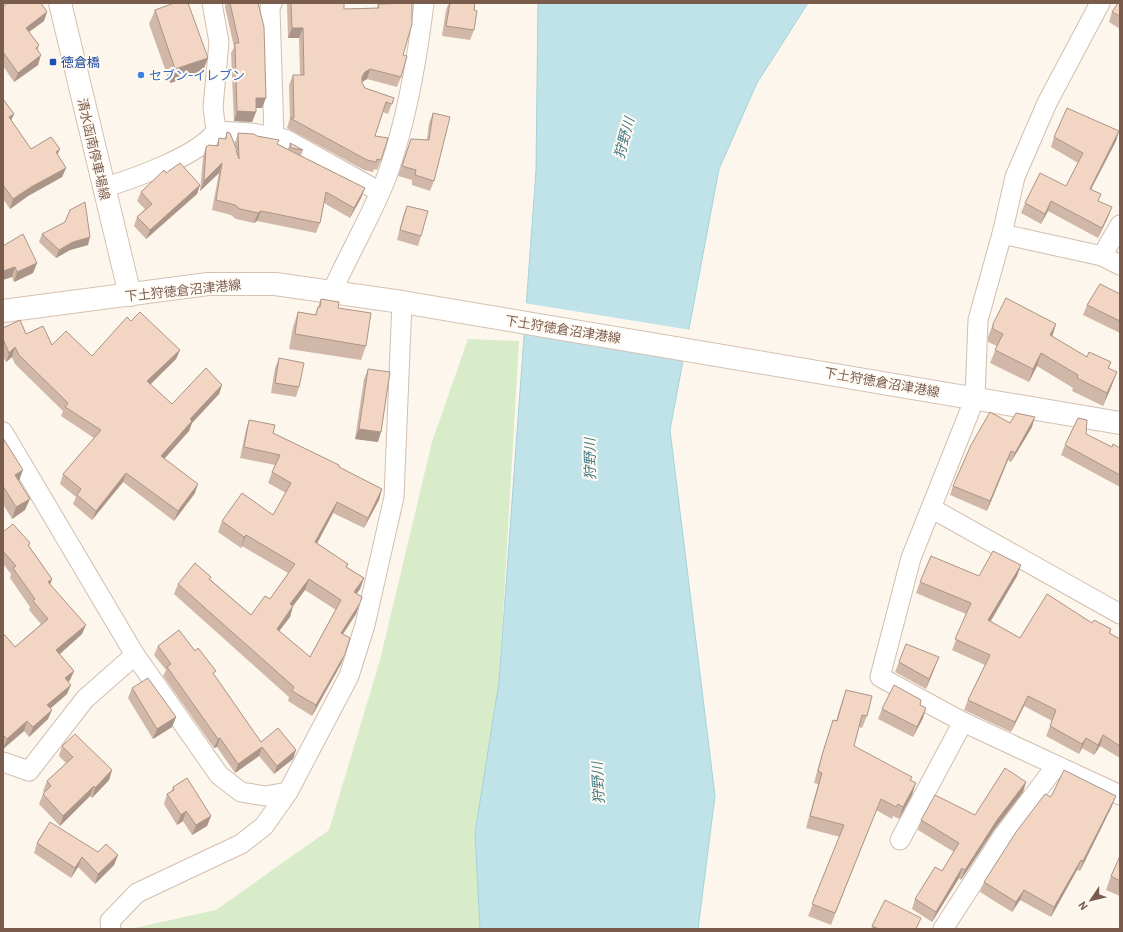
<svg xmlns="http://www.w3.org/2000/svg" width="1123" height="932" viewBox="0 0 1123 932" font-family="Barlow,'Noto Sans JP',sans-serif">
  <rect width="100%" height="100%" fill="#fdf6ec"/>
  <polygon fill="#d8ecc9" points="468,339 519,341 499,682 475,833 480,929 130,929 216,910 329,830 380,660 432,442"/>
  <polygon fill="#bfe3e8" stroke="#a5d3da" points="538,3 808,3 757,83 719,169 670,430 715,796 698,929 480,929 475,833 499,682 536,170"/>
  <polygon fill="#fdf6ec" points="524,303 691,330 685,360 522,334"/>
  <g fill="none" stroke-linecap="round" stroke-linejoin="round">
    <defs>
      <g id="minor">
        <polyline points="272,3 270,8 274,136"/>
        <polyline points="1100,3 1047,103 1015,177 1002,234 978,320 975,398 911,558 880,677 963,722 1120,795"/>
        <polyline points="216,131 252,133 285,139 380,192"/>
        <path d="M103,188C132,179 199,156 216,131L213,107L219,42L212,3"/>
        <polyline points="1002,234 1102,256 1120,265"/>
        <polyline points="1102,256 1120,225"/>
        <path d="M332,292C349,253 372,215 387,176C407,120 417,61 424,3"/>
        <polyline points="3,432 135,655 219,775 241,792 265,796 288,792"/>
        <polyline points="931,508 1120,614"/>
        <polyline points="3,762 29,771 85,699 135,655"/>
        <polyline points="900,840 963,722"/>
        <polyline points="111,929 110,921 137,893 241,844 264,826 288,792 349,676 365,625 394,497 402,302"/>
        <polyline points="943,929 1003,836 1056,766"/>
      </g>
      <g id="secondary">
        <polyline points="60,3 130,295"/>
        <polyline points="3,311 208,284 275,284 402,302 1120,423"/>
      </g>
    </defs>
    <use href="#minor" stroke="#d1beb0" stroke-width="21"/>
    <use href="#secondary" stroke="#d6c0b0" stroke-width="24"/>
    <use href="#minor" stroke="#fff" stroke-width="19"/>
    <use href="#secondary" stroke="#fff" stroke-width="22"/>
  </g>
  <g fill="#d1b7a8" fill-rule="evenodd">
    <polygon points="226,3 258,3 262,108 256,108 256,112 252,122 234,121 231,53 234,47 225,7"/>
    <polygon points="287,3 344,3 344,9 377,8 378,4 403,55 401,77 397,87 367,79 362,82 362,83 365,88 394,98 388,114 383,112 375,136 381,160 377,170 374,169 373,172 364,170 287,128 290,118 289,85 293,75 300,75 299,38 288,38"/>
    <polygon points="449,3 475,3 474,30 470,40 442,36 446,10"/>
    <polygon points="1120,3 1120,29 1109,22 1112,12"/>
    <polygon points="3,7 47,12 44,21 29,32 39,45 38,50 38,65 14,82 3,66"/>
    <polygon points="155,10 208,58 202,73 170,83 149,24"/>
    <polygon points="3,99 14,114 11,120 31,149 58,155 66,168 62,177 28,196 10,209 3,199"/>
    <polygon points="433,113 434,181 430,191 412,185 412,180 398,176 411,139 427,140 429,123"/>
    <polygon points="1119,131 1116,141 1091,189 1099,201 1108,217 1098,238 1048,211 1041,224 1021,213 1025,203 1066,186 1078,163 1051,147 1054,137"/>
    <polygon points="227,132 235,145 235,143 238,133 257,136 277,144 288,149 290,143 303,150 301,156 365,188 361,198 350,218 324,203 320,223 316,233 257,221 254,223 236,219 231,215 212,210 219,173 200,191 203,157 206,147 216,146 219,138 225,139"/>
    <polygon points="166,173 200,185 197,194 146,239 134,226 137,217 145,209 137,201 141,192"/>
    <polygon points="407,206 421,236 418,246 397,240 403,216"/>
    <polygon points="42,234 88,245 70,250 56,258 39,242"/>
    <polygon points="3,246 37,263 33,273 14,282 12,277"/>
    <polygon points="1120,294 1120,333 1083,315 1087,305"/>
    <polygon points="321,299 338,308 366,346 361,360 289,349 293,327 298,312 315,315"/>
    <polygon points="131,321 180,350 176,359 150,384 172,404 222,385 219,394 192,423 189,431 164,458 195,493 174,521 123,482 92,520 73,504 76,497 60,484 63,474 94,438 61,416 63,411 15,364 12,357 6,362 3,356 3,328 26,334 52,345 92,356"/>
    <polygon points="993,324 1056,324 1052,336 1087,357 1111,362 1109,368 1112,385 1103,406 1072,391 1073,388 1037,366 1029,382 990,363 997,346 988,342 988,337"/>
    <polygon points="279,358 299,387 296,397 271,393 275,368"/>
    <polygon points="368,369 378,442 355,439 364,379"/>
    <path d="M249,420L273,433L382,489L379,500L364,528L333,513L317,543L348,564L347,567L364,578L360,589L356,594V614L343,634L341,664L312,716L288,701L289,697L174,594L178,584L211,577L210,579L251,615L270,599L288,573L242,546L241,548L218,532L222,521L273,515L286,493L268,483L272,472L275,465L240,458L246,430ZM305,590L336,610L310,657L279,631L290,617L293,606Z"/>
    <polygon points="1010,423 1032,427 1011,462 1008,460 987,511 950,495 953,486"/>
    <polygon points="3,438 19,481 25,510 12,519 3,504"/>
    <polygon points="1065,445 1120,448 1120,487 1061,455"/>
    <polygon points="3,532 30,543 29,546 52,579 50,584 82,634 60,654 74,671 70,680 68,682 67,694 51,708 48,719 29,737 24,731 3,749 3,633 15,647 41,624 29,610 30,607 10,578 11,574 3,564"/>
    <polygon points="1021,565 1017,576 990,621 1020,638 1092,623 1111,629 1110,633 1120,639 1120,758 1100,746 1094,755 1082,748 1079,754 1046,736 1052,721 1024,706 1011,732 964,710 968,700 985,665 952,650 966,614 916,593 920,582 979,576"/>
    <polygon points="158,646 214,675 261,742 296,750 293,759 274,774 259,756 235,773 217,747 214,748 163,676 166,670 154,655"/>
    <polygon points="899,662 935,667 926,689 895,672"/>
    <polygon points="132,688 176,717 172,727 153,739 128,698"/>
    <polygon points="846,690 867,716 862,728 859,727 854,746 910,780 912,795 899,819 893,816 892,819 876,810 831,925 808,916 840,837 806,828 818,784 814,783 819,764 829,732 833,720 836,721 842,701"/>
    <polygon points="920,705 923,718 913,737 878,719 882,709"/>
    <polygon points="62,746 112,770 109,780 92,798 90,796 60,826 39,804 43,794 44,792 43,791 47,781 66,763 59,756"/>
    <polygon points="1026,782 1023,792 994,830 961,880 959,878 932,922 912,909 915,899 942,871 954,852 918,830 921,820 975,815"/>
    <polygon points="173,787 211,816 207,826 192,835 183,821 177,825 164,804 167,794 171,792"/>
    <polygon points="1051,797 1112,806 1080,871 1077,870 1051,917 1020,900 1012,912 980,892 984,882"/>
    <polygon points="37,843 98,852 118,855 114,865 95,884 78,867 71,878 34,853"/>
    <polygon points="1120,856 1120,896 1106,890 1111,876"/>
    <polygon points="872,926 917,929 871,929"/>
  </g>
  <g fill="#aa9588">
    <polygon points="47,12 44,21 22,37 26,28"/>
    <polygon points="292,28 303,28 299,38 288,38"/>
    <polygon points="41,55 38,65 14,82 18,73"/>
    <polygon points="208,58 202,73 170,83 175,69"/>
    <polygon points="370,69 367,79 362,82 362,77 365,72"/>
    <polygon points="256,98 266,98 262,108 252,108"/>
    <polygon points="237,111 256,112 252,122 234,121"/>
    <polygon points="14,114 10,123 9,117"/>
    <polygon points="1119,131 1116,141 1086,199 1090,189"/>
    <polygon points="60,149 56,158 56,152"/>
    <polygon points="222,163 219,173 200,191 204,181"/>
    <polygon points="66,168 62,177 28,196 10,209 13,199 31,187"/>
    <polygon points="200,185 197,194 146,239 150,230"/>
    <polygon points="365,188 361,198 350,218 354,208"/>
    <polygon points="1051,201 1048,211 1041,224 1045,214"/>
    <polygon points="1112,207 1108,217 1098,238 1102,228"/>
    <polygon points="261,211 257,221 254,223 258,213"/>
    <polygon points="90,237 88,245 70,250 56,258 59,250 73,242"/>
    <polygon points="37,263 33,273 14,282 17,272"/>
    <polygon points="15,267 12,277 3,280 3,271"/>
    <polygon points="1056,324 1052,337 1050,335"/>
    <polygon points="15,347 12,357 6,362 9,353"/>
    <polygon points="180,350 176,359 144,391 147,381"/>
    <polygon points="1041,353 1037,366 1029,382 1033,369"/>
    <polygon points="1117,372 1112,385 1103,406 1107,393"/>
    <polygon points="222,385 219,394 192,423 189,431 158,466 161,456 190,419"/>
    <polygon points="1035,417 1032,427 1011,462 1015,453"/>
    <polygon points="359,429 381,432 378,442 355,439"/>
    <polygon points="1011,451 1008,460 987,511 990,501"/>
    <polygon points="23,470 19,481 11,486 15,475"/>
    <polygon points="126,473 123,482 92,520 96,511"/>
    <polygon points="198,484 195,493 174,521 178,511"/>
    <polygon points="382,489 379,500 364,528 368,518"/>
    <polygon points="30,499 25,510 12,519 16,507"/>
    <polygon points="337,502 333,513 312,553 315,542"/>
    <polygon points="246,535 242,546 241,548 244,537"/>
    <polygon points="1021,565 1017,576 985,631 988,620"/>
    <polygon points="364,578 360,589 350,603 354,592"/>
    <polygon points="52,579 49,588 48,582"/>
    <polygon points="309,579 305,590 287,614 290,604"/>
    <polygon points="360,603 356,614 337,643 341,633"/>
    <polygon points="293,606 290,617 273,639 277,629"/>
    <polygon points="86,625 82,634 53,660 56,650"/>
    <polygon points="345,654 341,664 312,716 316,705"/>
    <polygon points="939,657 935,667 926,689 929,679"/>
    <polygon points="74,671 70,680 62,688 65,678"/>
    <polygon points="71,685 67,694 44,714 47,705"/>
    <polygon points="1028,696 1024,706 1011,732 1015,722"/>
    <polygon points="926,708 923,718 913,737 917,727"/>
    <polygon points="52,710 48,719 29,737 33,727"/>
    <polygon points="176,717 172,727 153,739 157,729"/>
    <polygon points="27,721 24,731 3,749 7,739"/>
    <polygon points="1103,735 1100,746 1094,755 1098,745"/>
    <polygon points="220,738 217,747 214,748 218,739"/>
    <polygon points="1086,738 1082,748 1079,754 1082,744"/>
    <polygon points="262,747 259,756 235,773 238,764"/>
    <polygon points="296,750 293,759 274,774 277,766"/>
    <polygon points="112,770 109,780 92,798 95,788"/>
    <polygon points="1026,782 1023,792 994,830 961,880 965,870 997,820"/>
    <polygon points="916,783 912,795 899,819 903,807"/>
    <polygon points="94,786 90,796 60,826 63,816"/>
    <polygon points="1116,796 1112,806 1080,871 1083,861"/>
    <polygon points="186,811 183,821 177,825 181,815"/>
    <polygon points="211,816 207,826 192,835 196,825"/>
    <polygon points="118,855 114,865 95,884 98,874"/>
    <polygon points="82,857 78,867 71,878 75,868"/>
    <polygon points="1081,860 1077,870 1051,917 1054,907"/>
    <polygon points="962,868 959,878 932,922 936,912"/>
    <polygon points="1024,890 1020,900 1012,912 1016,902"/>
  </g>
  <g fill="#f3d5c3" stroke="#aa9588" fill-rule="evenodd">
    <polygon points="8,3 41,3 47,12 26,28 39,45 36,48 41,55 18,73 3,52 3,7"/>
    <polygon points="174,3 188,3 208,58 175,69 155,10"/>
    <polygon points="230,3 258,3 264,27 266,98 256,98 256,112 237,111 235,43 239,43"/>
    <polygon points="291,3 344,3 344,9 379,8 378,4 412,3 412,24 403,55 407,56 401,77 370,69 365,72 362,77 362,83 365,88 394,98 392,104 386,102 375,136 388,138 381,160 377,159 376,162 367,160 290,118 294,118 293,75 304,75 303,28 292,28"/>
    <polygon points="450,3 475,3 474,10 477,11 474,30 446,26"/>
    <polygon points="1118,3 1120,3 1120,16 1112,12"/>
    <polygon points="3,99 14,114 9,117 31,149 51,137 60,149 56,152 66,168 31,187 13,199 3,185"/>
    <polygon points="1067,108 1119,131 1090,189 1101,194 1098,201 1112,207 1102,228 1051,201 1045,214 1025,203 1040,173 1066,186 1083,153 1054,137"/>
    <polygon points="433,113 450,117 434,181 415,175 416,170 402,166 411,139 429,140"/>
    <polygon points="227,132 230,133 236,148 239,148 236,150 239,159 238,133 254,134 257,136 279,140 277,144 365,188 354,208 326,192 320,223 261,211 258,213 240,209 235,205 216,200 222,163 204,181 206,147 209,145 218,146 219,138 226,139"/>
    <polygon points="290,143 303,150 291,148"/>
    <polygon points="180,163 200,185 150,230 137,217 152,204 141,192 164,170 166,173"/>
    <polygon points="85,202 90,237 73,242 59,250 42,234 65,222 70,210"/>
    <polygon points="407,206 428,211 421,236 400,230"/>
    <polygon points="23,234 37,263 17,272 15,267 3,271 3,246"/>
    <polygon points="1100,284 1120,294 1120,321 1087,305"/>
    <polygon points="1006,298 1056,324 1050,335 1087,357 1089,352 1111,362 1108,368 1117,372 1107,393 1077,378 1078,375 1041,353 1033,369 995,350 1003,334 993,329 993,324"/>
    <polygon points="321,299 339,302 338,308 371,313 366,346 295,334 298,312 316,315 318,307 320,307"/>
    <polygon points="140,312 180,350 147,381 172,404 206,368 222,385 190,419 192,421 161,456 198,484 178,511 126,473 96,511 77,495 81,489 63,474 101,430 65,407 68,403 19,355 15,347 9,353 3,339 3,328 20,320 26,334 43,326 52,345 66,331 92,356 127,317 131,321"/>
    <polygon points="279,358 304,363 299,387 275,383"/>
    <polygon points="368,369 390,372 381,432 359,429"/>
    <polygon points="990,412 1010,423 1016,413 1035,417 1015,453 1011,451 990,501 953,486 971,445"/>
    <polygon points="1078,418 1087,420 1086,434 1112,447 1113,444 1120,448 1120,475 1065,445"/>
    <path d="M249,420L275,425L273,433L339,465V467L382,489L368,518L337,502L315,542L348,564L346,567L364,578L354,592L362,597L360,603L341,633L350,638L345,654L316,705L292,691L294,687L178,584L195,563L211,577L209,579L251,615L265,596L270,599L295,564L246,535L244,537L222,521L242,493L273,515L291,483L272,472L280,455L244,447ZM309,579L341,600L310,657L277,629L293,606L290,604Z"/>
    <polygon points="3,438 23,470 15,475 30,499 16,507 3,486"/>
    <polygon points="13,524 30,543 28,545 52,579 48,582 86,625 56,650 74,671 65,678 71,685 47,705 52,710 33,727 27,721 7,739 3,735 3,633 15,647 48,619 33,601 35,599 13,568 16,566 3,551 3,532"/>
    <polygon points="993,551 1021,565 988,620 1020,638 1047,594 1092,623 1094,620 1111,629 1109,633 1120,639 1120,746 1103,735 1098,745 1086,738 1082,744 1050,726 1056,710 1028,696 1015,722 968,700 990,655 955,639 971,603 920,582 931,556 979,576"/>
    <polygon points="179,630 195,651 198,648 216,671 213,673 261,742 278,728 296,750 277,766 262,747 238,764 220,738 218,739 167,667 171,664 158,646"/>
    <polygon points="906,644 939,657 929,679 899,662"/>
    <polygon points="148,678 176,717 157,729 132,688"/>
    <polygon points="894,685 921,700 920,705 926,708 917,727 882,709"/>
    <polygon points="846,690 872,696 867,716 862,715 854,746 912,777 910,780 916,783 903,807 898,804 896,807 881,799 835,913 812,904 844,825 810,816 822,773 818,771 823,752 833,720 837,721"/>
    <polygon points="75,734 112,770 95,788 94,786 63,816 43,794 51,786 47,781 73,757 62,746"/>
    <polygon points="1005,768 1026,782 997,820 965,870 962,868 936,912 915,899 935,867 942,871 959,843 921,820 935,795 975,815"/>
    <polygon points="1064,770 1116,796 1083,861 1081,860 1054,907 1024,890 1016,902 984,882 1016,832 1045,794 1051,797"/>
    <polygon points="187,778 211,816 196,825 186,811 181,815 167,794 174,790 173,787"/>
    <polygon points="50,822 98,852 106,844 118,855 98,874 82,857 75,868 37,843"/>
    <polygon points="1120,856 1120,881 1111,876"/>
    <polygon points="885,900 921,918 916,929 879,929 872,926"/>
  </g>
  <rect fill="#1a4fb4" stroke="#fffaf3" stroke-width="1.5" x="49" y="58" width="8" height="8" rx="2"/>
  <circle fill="#3f7fe0" stroke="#fffaf3" stroke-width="1.5" cx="141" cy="75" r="4"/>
  <g text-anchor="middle" stroke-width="4" stroke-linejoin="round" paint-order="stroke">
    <g font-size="13" fill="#164399" stroke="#fffaf3" text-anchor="start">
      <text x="61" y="67">徳倉橋</text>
    </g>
    <g font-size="13" fill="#366cbe" stroke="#fffaf3" text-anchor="start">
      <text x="149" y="80">セブン-イレブン</text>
    </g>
    <g font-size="13" fill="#7a5c4d" stroke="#fffaf3">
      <text transform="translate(94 149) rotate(77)" y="5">清水函南停車場線</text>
      <text transform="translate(183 290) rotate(-6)" y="5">下土狩徳倉沼津港線</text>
      <text transform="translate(563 329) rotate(9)" y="5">下土狩徳倉沼津港線</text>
      <text transform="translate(882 382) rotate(10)" y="5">下土狩徳倉沼津港線</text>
    </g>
    <g font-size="14" font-style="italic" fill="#437c86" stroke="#fffaf3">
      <text transform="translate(624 138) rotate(-75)" y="5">狩野川</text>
      <text transform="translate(590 459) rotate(-91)" y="5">狩野川</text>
      <text transform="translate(598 783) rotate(-93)" y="5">狩野川</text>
    </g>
  </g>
  <rect width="1123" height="932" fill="none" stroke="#7a5c4d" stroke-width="8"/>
  <g transform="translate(1091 900) rotate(235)" stroke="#fffaf3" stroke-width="3" paint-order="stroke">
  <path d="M0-3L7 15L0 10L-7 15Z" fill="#7a5c4d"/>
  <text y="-6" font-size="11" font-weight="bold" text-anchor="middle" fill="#7a5c4d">N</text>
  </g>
</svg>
